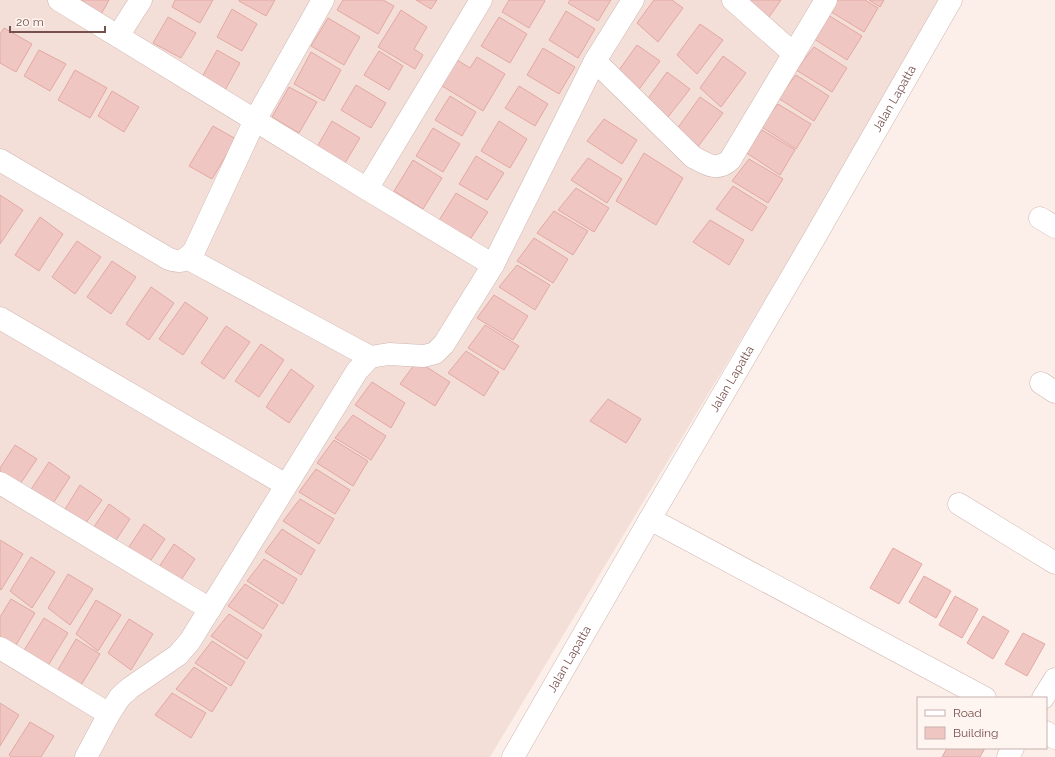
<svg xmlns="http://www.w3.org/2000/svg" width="1055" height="757" viewBox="0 0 1055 757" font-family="Raleway,sans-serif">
  <rect width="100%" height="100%" fill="#fcefe9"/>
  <polygon fill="#f3dfd8" points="0,0 945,0 490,757 0,757"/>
  <g fill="#f0c6c2" stroke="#e3a8a3">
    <polygon points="72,0 109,0 99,18"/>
    <polygon points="175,0 213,0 200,23 172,7"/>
    <polygon points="239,0 275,0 266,16 239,1"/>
    <polygon points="343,0 383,0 394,6 378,34 337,10"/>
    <polygon points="416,0 437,0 431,9"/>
    <polygon points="509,0 544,0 545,1 529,28 502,12"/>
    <polygon points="570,0 611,0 598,21 568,3"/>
    <polygon points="654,0 672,0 683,8 658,42 637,23"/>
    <polygon points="747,0 781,0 767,20"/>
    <polygon points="835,0 865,0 878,8 864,32 828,10"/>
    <polygon points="869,0 884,0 880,7"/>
    <polygon points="232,9 257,24 242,51 217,37"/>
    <polygon points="401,10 427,27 414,49 423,55 415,69 378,47"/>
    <polygon points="566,11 595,29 578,58 549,40"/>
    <polygon points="828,15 862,36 847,60 811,37"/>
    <polygon points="168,17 196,33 181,58 153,43"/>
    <polygon points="499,17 527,34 510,63 481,46"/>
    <polygon points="328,18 360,37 344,65 311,46"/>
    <polygon points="700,24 723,40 697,74 677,55"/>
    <polygon points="4,28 32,44 16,72 0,63 0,34"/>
    <polygon points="637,45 660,61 634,96 614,77"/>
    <polygon points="814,47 847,68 832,92 796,70"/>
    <polygon points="543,48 575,67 559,94 527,75"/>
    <polygon points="39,50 66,64 50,91 24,76"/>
    <polygon points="217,50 240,63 225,90 202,77"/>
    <polygon points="379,51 403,66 389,90 364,75"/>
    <polygon points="311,52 341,70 324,101 294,84"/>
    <polygon points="723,56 746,73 721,107 700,88"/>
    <polygon points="477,57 505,74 483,111 442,86 457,60 470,68"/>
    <polygon points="75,70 107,88 90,118 58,100"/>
    <polygon points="667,72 690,89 664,122 644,104"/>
    <polygon points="796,75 829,96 814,121 778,98"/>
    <polygon points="356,85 386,103 371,128 341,110"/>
    <polygon points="519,86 548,104 535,126 505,108"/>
    <polygon points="289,87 317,102 299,133 272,117"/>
    <polygon points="112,91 139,107 124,132 98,116"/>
    <polygon points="450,96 476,112 462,136 435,120"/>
    <polygon points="700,97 723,113 697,148 677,129"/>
    <polygon points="778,104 811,124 796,149 760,126"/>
    <polygon points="604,119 637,140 622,164 587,141"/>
    <polygon points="332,121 360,138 345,163 317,147"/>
    <polygon points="499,121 527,139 510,168 481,151"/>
    <polygon points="213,126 236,139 212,179 189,166"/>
    <polygon points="433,128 460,144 443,172 416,156"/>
    <polygon points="762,130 795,150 780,175 745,152"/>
    <polygon points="644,153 683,178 656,225 616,201"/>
    <polygon points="476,156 504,173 487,200 459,184"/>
    <polygon points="588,158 622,179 607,203 571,180"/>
    <polygon points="749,159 783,179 768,203 732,181"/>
    <polygon points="413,160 442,178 423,209 394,191"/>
    <polygon points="733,186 767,207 752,231 716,209"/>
    <polygon points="576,188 609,208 594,232 558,210"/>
    <polygon points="456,193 488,212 469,241 438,222"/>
    <polygon points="0,195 23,210 0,244"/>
    <polygon points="554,211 588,231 573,255 537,233"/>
    <polygon points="40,217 63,234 39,271 15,255"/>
    <polygon points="710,220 744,240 729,265 693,242"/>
    <polygon points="534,238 568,259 553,283 517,261"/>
    <polygon points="77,241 101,257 75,294 52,277"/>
    <polygon points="112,261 136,277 111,314 87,297"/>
    <polygon points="517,265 550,285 535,310 499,287"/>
    <polygon points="151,287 174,303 149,340 126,324"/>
    <polygon points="494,295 528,316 513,340 477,318"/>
    <polygon points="185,302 208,318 183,355 159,339"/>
    <polygon points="485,325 519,346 504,370 468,348"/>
    <polygon points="226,326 250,342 224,379 201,363"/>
    <polygon points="261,344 284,360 259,397 235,381"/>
    <polygon points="466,351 499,372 484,396 448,373"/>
    <polygon points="417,361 450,382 435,406 400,384"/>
    <polygon points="291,369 314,386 289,423 266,407"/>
    <polygon points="372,382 405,403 391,428 355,405"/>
    <polygon points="608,399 641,419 626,443 590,421"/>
    <polygon points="353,415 386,436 371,460 335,438"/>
    <polygon points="334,440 368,461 353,486 317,463"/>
    <polygon points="15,445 37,459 18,487 0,475 0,468"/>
    <polygon points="49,462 70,477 52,505 30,491"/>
    <polygon points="316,469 350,490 335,514 299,492"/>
    <polygon points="80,485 102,500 83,527 62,514"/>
    <polygon points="300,499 334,519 319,544 283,521"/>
    <polygon points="109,504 130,519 112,546 90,533"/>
    <polygon points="144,524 165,539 147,566 125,553"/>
    <polygon points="282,529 315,550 301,575 265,552"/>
    <polygon points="0,540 23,554 1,590 0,589"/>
    <polygon points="174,544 195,559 177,586 155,573"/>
    <polygon points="893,548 922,564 899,604 870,588"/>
    <polygon points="31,557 55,572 32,608 10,591"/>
    <polygon points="264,559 297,579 283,604 247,581"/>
    <polygon points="68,574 93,589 70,625 48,608"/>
    <polygon points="924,576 951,591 936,618 909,602"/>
    <polygon points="245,584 278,605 263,629 228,606"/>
    <polygon points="955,596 978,609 962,638 939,625"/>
    <polygon points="11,599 35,613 13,650 0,640 0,617"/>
    <polygon points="96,600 121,615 98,651 76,634"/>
    <polygon points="229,614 262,635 247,659 211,636"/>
    <polygon points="983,616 1009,631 993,659 967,643"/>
    <polygon points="44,618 68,633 46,669 23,652"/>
    <polygon points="129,619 153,634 131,670 108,653"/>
    <polygon points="1023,633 1045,644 1027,676 1005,664"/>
    <polygon points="76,639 100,654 78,690 56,673"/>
    <polygon points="212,641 245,662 231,686 195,663"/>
    <polygon points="194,667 227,688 212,712 176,689"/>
    <polygon points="172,693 206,713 191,738 155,715"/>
    <polygon points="0,703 19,715 0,746"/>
    <polygon points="30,722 54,736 41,757 11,757 9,755"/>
    <polygon points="947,748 985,748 980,757 942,757"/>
  </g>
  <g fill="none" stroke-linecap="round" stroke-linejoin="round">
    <defs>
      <g id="minor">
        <polyline points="59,0 367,189 493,265 595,61 633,0"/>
        <polyline points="733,0 794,54"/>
        <polyline points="118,36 141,0"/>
        <path d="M595,61L693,157C706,164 717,172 730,160L826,0"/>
        <path d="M0,160L169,259C182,264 185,260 194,251L255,120L323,0"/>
        <polyline points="367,189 481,0"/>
        <polyline points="1040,218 1055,227"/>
        <polyline points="187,258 370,357 389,354 424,356 435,353 444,344 493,265"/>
        <polyline points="0,318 286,485"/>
        <polyline points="1041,383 1055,392"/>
        <polyline points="0,483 210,609"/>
        <polyline points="959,504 1055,563"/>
        <polyline points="650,519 985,698"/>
        <polyline points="0,648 109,714"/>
        <polyline points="1043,698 1055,679"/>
        <polyline points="1046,732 1055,738"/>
        <polyline points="86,757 109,714 120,697 130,688 178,655 190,641 357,371 370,357"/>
        <path id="s1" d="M513,757L650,519L815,237L951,0"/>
        <polyline points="1008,757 1013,748"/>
      </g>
    </defs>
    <use href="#minor" stroke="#d0b6b1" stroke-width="23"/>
    <use href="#minor" stroke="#fff" stroke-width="22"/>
  </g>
  <g text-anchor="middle" stroke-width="4" stroke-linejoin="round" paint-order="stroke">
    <g font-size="12" fill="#76504d" stroke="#fef4f0">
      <text dy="4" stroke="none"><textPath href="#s1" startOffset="761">Jalan Lapatta</textPath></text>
      <text dy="4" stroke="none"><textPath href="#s1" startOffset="437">Jalan Lapatta</textPath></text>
      <text dy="4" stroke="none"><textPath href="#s1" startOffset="113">Jalan Lapatta</textPath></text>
    </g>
  </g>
  <rect x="917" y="697" width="130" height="52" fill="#fef4f0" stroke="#c8b2af"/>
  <rect x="925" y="710" width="20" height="6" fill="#ffffff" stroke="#c8b2af"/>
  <text x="953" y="717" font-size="12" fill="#76504d">Road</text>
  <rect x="925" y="727" width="20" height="12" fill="#f0c6c2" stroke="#c8b2af"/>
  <text x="953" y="737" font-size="12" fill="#76504d">Building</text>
  <path d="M10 26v6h95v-6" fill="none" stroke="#76504d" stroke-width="2"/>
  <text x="16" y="26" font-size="12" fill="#76504d" stroke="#fef4f0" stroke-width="3" paint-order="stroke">20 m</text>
</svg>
